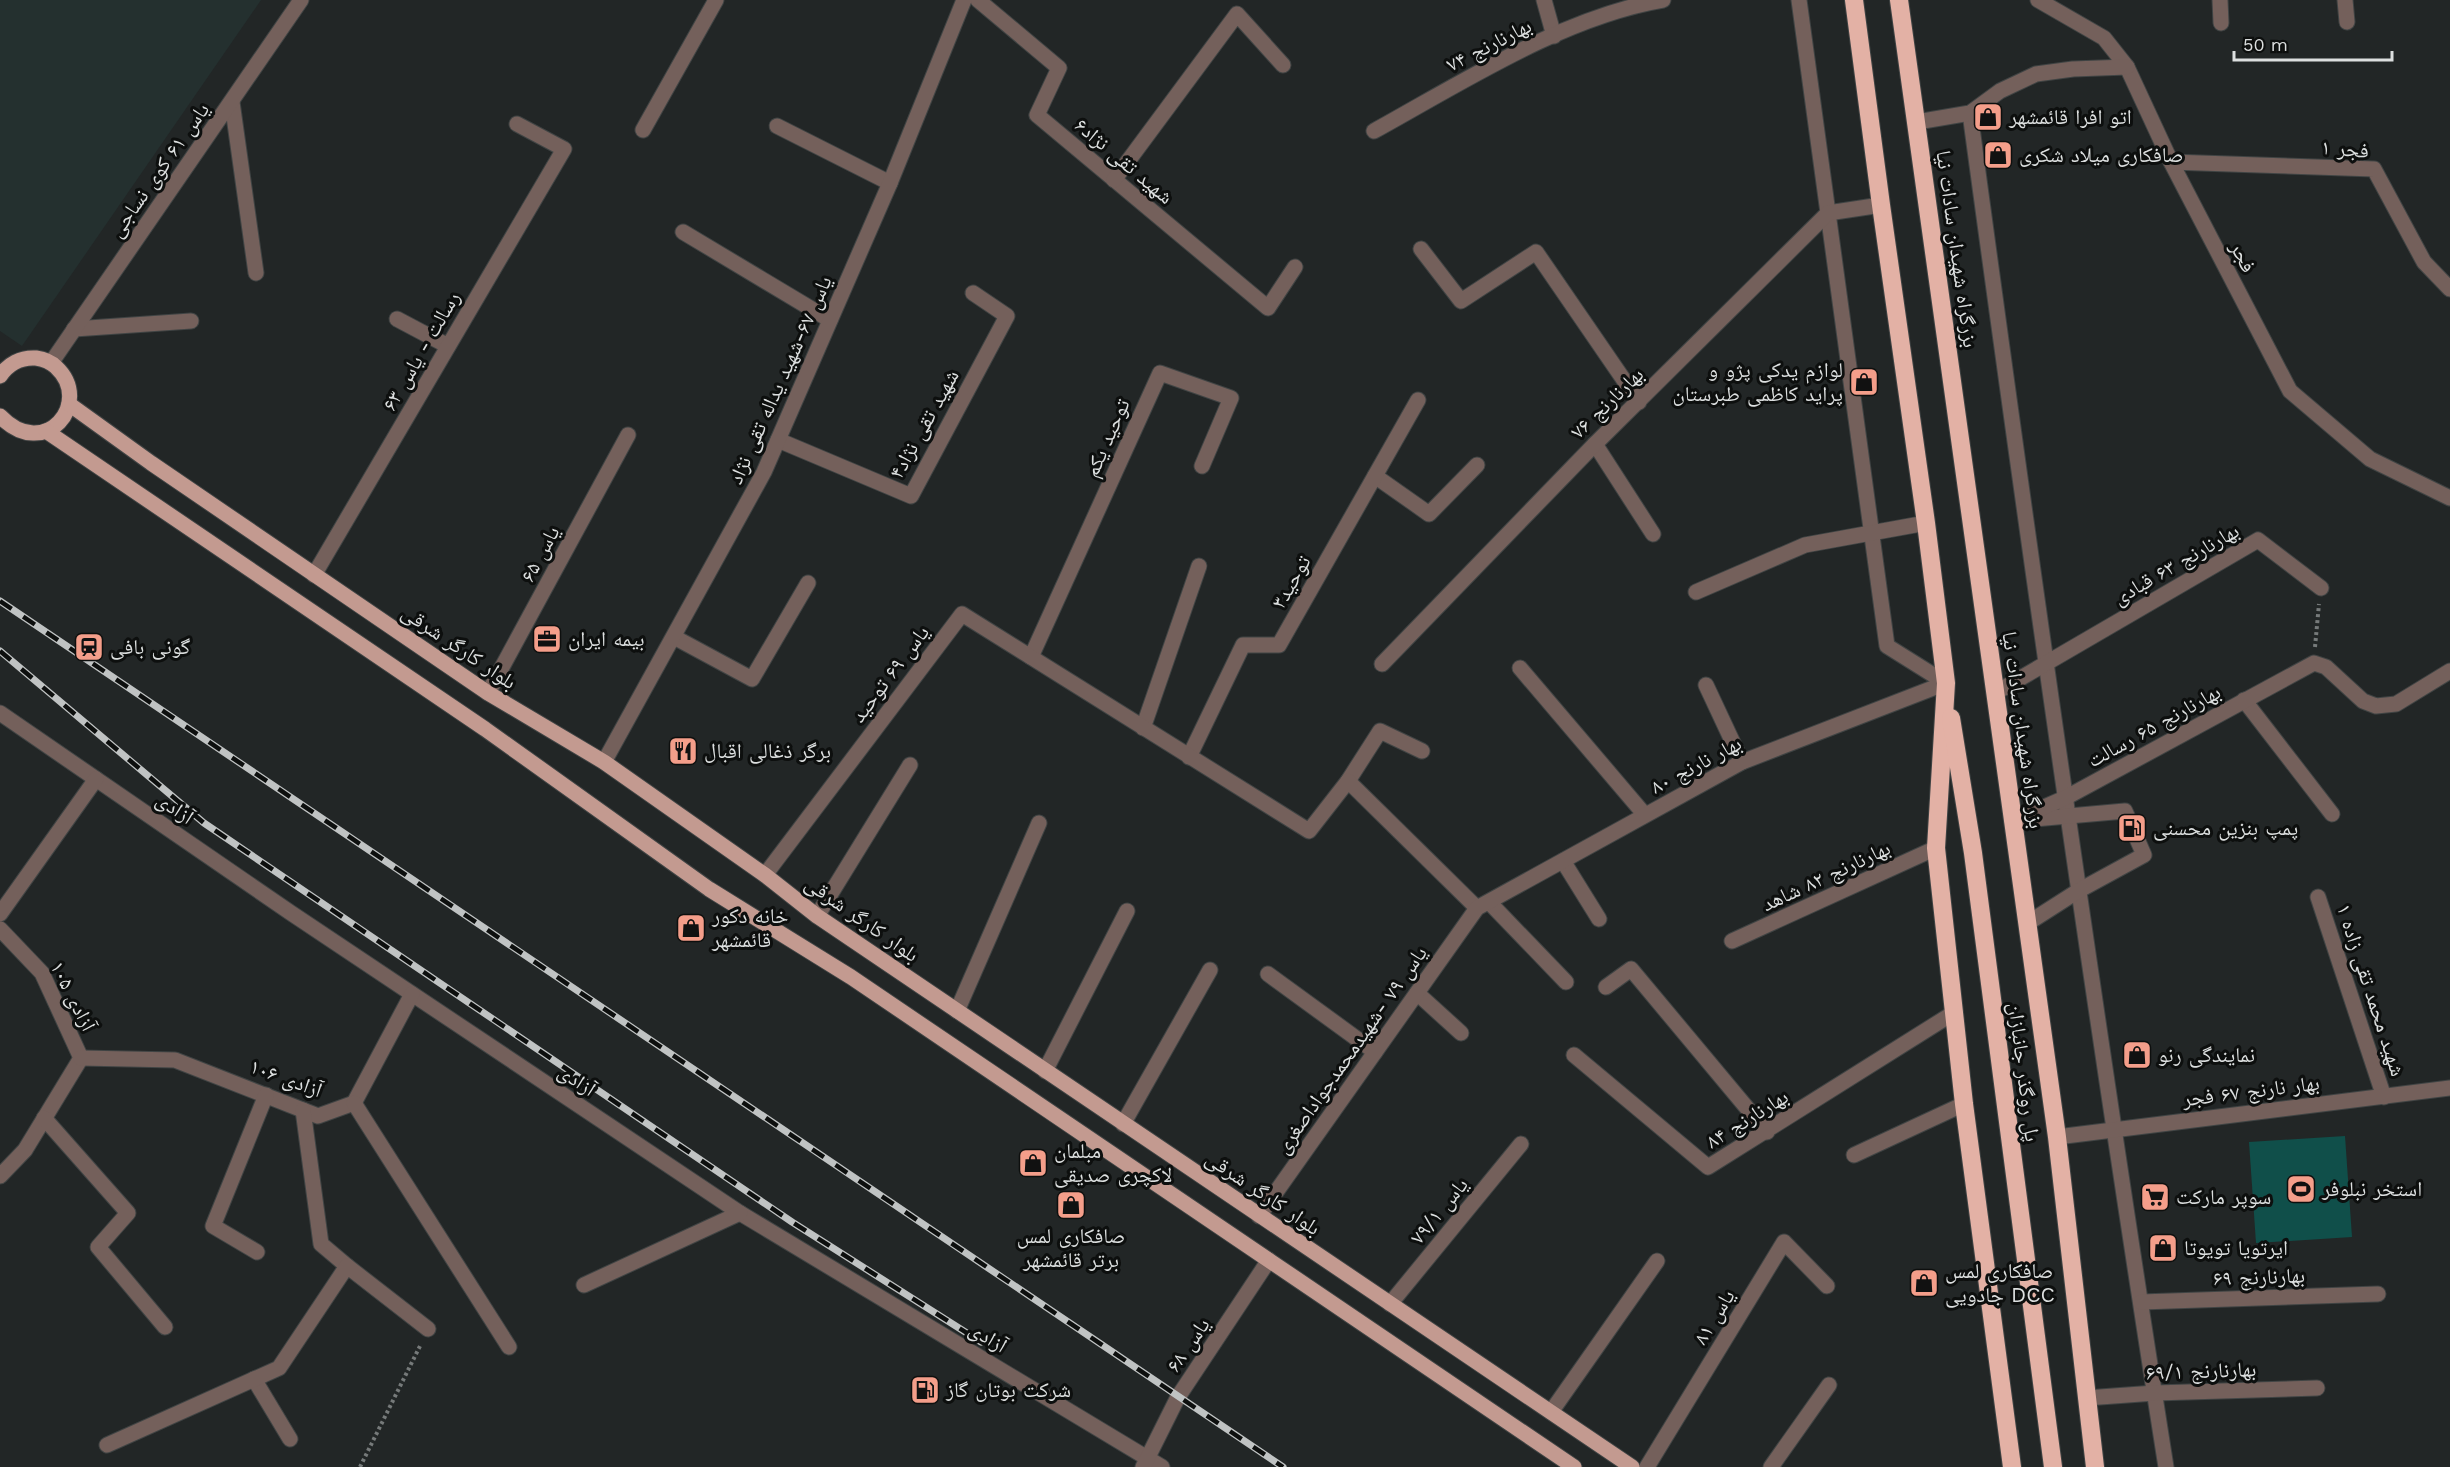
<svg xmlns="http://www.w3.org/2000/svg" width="2450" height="1467" font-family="'Work Sans','Noto Naskh Arabic',sans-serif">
<rect width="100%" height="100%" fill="#222626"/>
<path fill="#24302f" d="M 0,0 L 261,0 L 22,346 L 0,331 Z"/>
<path fill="#104f4a" d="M 2345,1136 L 2352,1237 L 2256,1243 L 2249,1142 Z"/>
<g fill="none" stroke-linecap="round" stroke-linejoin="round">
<g stroke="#404444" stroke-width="17">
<g id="minor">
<path d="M 978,0 L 1059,68 L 1037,115 L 1268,308 L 1295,267"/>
<path d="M 1544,0 L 1554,36"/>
<path d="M 1799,0 L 1887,646 L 1946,683"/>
<path d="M 2038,0 L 2104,38 L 2127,67 L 2171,162 L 2290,391 L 2370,459 L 2450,498"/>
<path d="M 2220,0 L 2221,23"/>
<path d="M 2345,0 L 2347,22"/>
<path d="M 232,102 L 256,273"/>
<path d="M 1970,113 C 2031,565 2095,1016 2166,1467"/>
<path d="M 1917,122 L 1970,113 L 2000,91 L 2036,74 L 2073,69 L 2127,67"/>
<path d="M 777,126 L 890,183"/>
<path d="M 643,130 L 716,0"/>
<path d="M 1374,131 C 1463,82 1563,17 1663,0"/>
<path d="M 2171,162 L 2374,169 L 2424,262 L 2450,289"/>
<path d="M 1114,180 L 1237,14 L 1283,65"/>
<path d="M 683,232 L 830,320"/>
<path d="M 1421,249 L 1461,301 L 1536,252 L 1639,402"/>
<path d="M 397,319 L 448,346"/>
<path d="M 74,329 L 191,321"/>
<path d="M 51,363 L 301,0"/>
<path d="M 778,440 L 911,496 L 1007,316 L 973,293"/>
<path d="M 1595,444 L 1653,534"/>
<path d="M 1375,476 L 1429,514 L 1477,465"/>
<path d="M 314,575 L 564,149 L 517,124"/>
<path d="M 1696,592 L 1805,545 L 1926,523"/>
<path d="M 674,637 L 752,679 L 808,583"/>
<path d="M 1031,657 L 1160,373 L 1231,398 L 1202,466"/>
<path d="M 1382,664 L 1595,444 L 1828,213 L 1881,205"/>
<path d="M 1520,668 L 1645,815"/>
<path d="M 1706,685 L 1742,762"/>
<path d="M 488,693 L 628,435"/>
<path d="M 1995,693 L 2258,540 L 2321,588"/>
<path d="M 2244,700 L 2332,814"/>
<path d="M 0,713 L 291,913 L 740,1213 L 1162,1467"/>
<path d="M 1143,728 L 1199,566"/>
<path d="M 1189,757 L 1243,645 L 1279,645 L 1418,400"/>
<path d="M 604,762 L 764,472 L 890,183 L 964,0"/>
<path d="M 1348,781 L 1380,731 L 1422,751"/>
<path d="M 2024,820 L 2125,811 L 2144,855 L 2078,891 L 2028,923"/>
<path d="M 2012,821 L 2065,798 L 2314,663 L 2326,667 L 2363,701 L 2376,706 L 2396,704 L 2450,671"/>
<path d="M 1563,861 L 1599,919"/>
<path d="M 765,875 L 962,614 L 1309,831 L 1348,781 L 1477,908"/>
<path d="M 2318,897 L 2384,1097"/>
<path d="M 1489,902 L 1566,982"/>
<path d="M 0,914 L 96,779"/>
<path d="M 817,916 L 910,765"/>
<path d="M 0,929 L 42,973 L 81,1058 L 25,1150 L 0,1176"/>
<path d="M 1732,941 L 1936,848"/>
<path d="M 1268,974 L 1375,1052"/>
<path d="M 1606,987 L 1631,969 L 1767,1132"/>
<path d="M 1417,993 L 1461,1033"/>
<path d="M 957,1011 L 1039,823"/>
<path d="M 1574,1055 L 1708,1167 L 1955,1012"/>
<path d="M 81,1058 L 175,1060 L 318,1116 L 354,1103 L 412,994"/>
<path d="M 1045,1071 L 1127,911"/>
<path d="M 354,1103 L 509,1347"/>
<path d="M 303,1110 L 321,1244 L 347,1266"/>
<path d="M 44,1118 L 128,1213 L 98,1247 L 165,1327"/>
<path d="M 1123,1124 L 1210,970"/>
<path d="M 2057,1137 L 2450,1088"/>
<path d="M 1854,1155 L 1964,1104"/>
<path d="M 1259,1216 L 1477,908 L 1742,762 L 1946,683"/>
<path d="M 257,1252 L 213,1226 L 266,1095"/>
<path d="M 584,1285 L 740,1213"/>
<path d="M 2141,1302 L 2378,1294"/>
<path d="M 1390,1304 L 1521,1144"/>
<path d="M 254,1379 L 290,1439"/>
<path d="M 2086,1398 L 2155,1393 L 2317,1388"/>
<path d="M 1551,1412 L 1657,1261"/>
<path d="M 107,1445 L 279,1368 L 347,1266 L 428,1329"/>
<path d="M 1143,1467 L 1178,1397 L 1269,1260"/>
<path d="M 1647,1467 L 1784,1242 L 1827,1286"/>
<path d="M 1771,1467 L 1829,1385"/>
</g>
</g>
<g stroke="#404444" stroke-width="17">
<g id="major">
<path d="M 0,376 C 8,364 21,357 36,358 C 43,359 51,362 56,367 C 94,402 45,463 0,416"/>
<path d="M 69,404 L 151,463 L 488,693 L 604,762 L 765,875 L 817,916 L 1632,1467"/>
<path d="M 46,431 L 485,729 L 709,889 L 851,977 L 1574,1467"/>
</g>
</g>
<g stroke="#404444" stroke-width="20">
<g id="highway">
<path d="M 1854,0 L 1881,205 L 1926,523 L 1946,683 L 1936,848 L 1964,1104 L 2012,1467"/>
<path d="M 1899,0 L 2057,1137 L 2095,1467"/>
<path d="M 1951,718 L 1973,853 L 2053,1467"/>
</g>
</g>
<g stroke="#767a7a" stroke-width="4" stroke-dasharray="3 3" stroke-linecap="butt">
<path d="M 2315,647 L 2319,604"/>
<path d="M 360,1467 L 421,1344"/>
</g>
<use href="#minor" stroke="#74605b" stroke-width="15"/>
<use href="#major" stroke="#c39a90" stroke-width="15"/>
<use href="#highway" stroke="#e3b1a5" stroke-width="18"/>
<g stroke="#c0c3c3" stroke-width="7">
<g id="rail">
<path d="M 0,601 L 1283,1467"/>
<path d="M 0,651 L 204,823 L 792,1222 L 981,1342"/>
</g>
</g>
<use href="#rail" stroke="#0d0f0e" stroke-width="4.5" stroke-dasharray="14" stroke-linecap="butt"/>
</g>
<defs>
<g id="shop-square" transform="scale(1.5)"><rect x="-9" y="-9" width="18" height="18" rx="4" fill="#f49e8a" stroke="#0d0f0e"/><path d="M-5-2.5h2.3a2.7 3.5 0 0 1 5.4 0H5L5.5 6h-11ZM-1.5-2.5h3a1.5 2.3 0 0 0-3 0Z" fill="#111"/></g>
<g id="office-square" transform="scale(1.5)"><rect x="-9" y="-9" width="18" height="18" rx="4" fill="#f49e8a" stroke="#0d0f0e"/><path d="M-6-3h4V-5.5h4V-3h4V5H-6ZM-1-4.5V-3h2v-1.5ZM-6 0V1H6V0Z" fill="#111"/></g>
<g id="station-square" transform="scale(1.5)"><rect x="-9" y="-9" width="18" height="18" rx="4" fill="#f49e8a" stroke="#0d0f0e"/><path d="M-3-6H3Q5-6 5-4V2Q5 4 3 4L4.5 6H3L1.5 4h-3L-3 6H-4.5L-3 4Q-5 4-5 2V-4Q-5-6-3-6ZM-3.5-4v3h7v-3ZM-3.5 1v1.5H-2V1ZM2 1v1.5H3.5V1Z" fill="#111"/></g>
<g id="restaurant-square" transform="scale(1.5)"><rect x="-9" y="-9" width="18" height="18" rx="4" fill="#f49e8a" stroke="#0d0f0e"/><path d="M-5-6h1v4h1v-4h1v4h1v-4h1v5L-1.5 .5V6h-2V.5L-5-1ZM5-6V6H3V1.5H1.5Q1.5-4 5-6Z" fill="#111"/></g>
<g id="fuel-square" transform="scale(1.5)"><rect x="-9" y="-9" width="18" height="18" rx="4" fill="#f49e8a" stroke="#0d0f0e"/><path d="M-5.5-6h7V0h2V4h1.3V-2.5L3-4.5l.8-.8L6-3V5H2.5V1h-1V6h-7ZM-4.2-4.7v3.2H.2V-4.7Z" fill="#111"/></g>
<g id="stadium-square" transform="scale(1.5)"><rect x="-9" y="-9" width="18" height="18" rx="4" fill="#f49e8a" stroke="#0d0f0e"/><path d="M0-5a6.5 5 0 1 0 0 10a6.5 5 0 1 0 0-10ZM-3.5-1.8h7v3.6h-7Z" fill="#111"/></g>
<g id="supermarket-square" transform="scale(1.5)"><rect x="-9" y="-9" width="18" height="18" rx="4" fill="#f49e8a" stroke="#0d0f0e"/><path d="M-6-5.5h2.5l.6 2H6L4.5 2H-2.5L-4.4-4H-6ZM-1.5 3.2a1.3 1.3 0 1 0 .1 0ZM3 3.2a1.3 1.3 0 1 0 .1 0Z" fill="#111"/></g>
</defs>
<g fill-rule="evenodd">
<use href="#shop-square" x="1988" y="117"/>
<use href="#shop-square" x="1998" y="155"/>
<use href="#shop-square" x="1864" y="382"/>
<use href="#office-square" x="547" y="639"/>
<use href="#station-square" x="89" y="647"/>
<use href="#restaurant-square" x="683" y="751"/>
<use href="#fuel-square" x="2132" y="828"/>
<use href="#shop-square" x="691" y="928"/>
<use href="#shop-square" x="2137" y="1055"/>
<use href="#shop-square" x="1033" y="1163"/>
<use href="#stadium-square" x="2301" y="1189"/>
<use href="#supermarket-square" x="2155" y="1197"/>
<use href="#shop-square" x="1071" y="1205"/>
<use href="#shop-square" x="2163" y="1248"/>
<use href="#shop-square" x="1924" y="1283"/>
<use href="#fuel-square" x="925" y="1390"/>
</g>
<g text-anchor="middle" stroke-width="6" stroke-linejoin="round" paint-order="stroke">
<g font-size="21" fill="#dcdfdf" stroke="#0d0f0e">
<text transform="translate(1489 45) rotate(-27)" y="7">بهارنارنج ۷۴</text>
<text transform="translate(2345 149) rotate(5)" y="7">فجر ۱</text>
<text transform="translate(1124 161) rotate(40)" y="7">شهید تقی نژاد۶</text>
<text transform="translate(159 170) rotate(-55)" y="7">یاس ۶۱ کوی نساجی</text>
<text transform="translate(1957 249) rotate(82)" y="7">بزرگراه شهیدان سادات نیا</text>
<text transform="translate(2243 257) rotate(63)" y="7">فجر</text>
<text transform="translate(421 351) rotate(-60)" y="7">رسالت - یاس ۶۳</text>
<text transform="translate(780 380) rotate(-66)" y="7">یاس ۶۷-شهید یداله تقی نژاد</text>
<text transform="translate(1607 403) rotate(-44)" y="7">بهارنارنج ۷۶</text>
<text transform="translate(924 424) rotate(-61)" y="7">شهید تقی نژاد۴</text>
<text transform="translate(1107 438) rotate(-66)" y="7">توحید یکم</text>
<text transform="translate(540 554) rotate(-62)" y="7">یاس ۶۵</text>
<text transform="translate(2176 564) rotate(-30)" y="7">بهارنارنج ۶۳ قبادی</text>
<text transform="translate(1291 582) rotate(-60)" y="7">توحید۳</text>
<text transform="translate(459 647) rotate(34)" y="7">بلوار کارگر شرقی</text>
<text transform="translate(890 674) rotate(-53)" y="7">یاس ۶۹ توحید</text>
<text transform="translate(2154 726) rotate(-29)" y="7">بهارنارنج ۶۵ رسالت</text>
<text transform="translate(2023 730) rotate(82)" y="7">بزرگراه شهیدان سادات نیا</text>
<text transform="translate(1696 765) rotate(-28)" y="7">بهار نارنج ۸۰</text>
<text transform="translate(175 808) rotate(34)" y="7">آزادی</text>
<text transform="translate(1826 876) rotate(-25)" y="7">بهارنارنج ۸۲ شاهد</text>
<text transform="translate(862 919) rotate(35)" y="7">بلوار کارگر شرقی</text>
<text transform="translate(2371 990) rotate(72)" y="7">شهید محمد تقی زاده ۱</text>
<text transform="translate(73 996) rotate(63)" y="7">آزادی ۱۰۵</text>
<text transform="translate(1351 1050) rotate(-55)" y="7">یاس ۷۹ -شهیدمحمدجواداصغری</text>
<text transform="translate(2024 1072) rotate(83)" y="7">پل روگذر جانبازان</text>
<text transform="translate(286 1078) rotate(20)" y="7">آزادی ۱۰۶</text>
<text transform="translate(577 1080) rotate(34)" y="7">آزادی</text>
<text transform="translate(2251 1091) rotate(-7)" y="7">بهار نارنج ۶۷ فجر</text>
<text transform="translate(1747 1119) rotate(-32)" y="7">بهارنارنج ۸۴</text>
<text transform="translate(1263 1193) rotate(34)" y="7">بلوار کارگر شرقی</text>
<text transform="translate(1439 1211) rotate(-51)" y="7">یاس ۷۹/۱</text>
<text transform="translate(2259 1277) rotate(-2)" y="7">بهارنارنج ۶۹</text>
<text transform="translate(1714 1317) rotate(-59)" y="7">یاس ۸۱</text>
<text transform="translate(988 1337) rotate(31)" y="7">آزادی</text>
<text transform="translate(1188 1345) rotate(-56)" y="7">یاس ۶۸</text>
<text transform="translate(2201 1371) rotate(-2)" y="7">بهارنارنج ۶۹/۱</text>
</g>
<g font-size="21" fill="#dcdfdf" stroke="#0d0f0e" text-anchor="start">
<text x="2009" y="124">اتو افرا قائمشهر</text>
<text x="2019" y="162">صافکاری میلاد شکری</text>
<text x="1843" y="377" text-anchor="end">لوازم یدکی پژو و<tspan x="1843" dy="24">پراید کاظمی طبرستان</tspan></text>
<text x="568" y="646">بیمه ایران</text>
<text x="110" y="654">گونی بافی</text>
<text x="704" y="758">برگر ذغالی اقبال</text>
<text x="2153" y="835">پمپ بنزین محسنی</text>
<text x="712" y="923">خانه دکور<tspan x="712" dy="24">قائمشهر</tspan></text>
<text x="2158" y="1062">نمایندگی رنو</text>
<text x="1054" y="1158">مبلمان<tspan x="1054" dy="24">لاکچری صدیقی</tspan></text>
<text x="2322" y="1196">استخر نبلوفر</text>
<text x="2176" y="1204">سوپر مارکت</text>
<text x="1071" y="1243" text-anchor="middle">صافکاری لمس<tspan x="1071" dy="24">برتر قائمشهر</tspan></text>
<text x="2184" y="1255">ایرتویا تویوتا</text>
<text x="1945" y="1278">صافکاری لمس<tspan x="1945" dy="24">جادویی DCC</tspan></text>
<text x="946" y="1397">شرکت بوتان گاز</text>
</g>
</g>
<path d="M2234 51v9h158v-9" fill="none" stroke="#dcdfdf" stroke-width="3"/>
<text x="2243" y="51" font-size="18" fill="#dcdfdf" stroke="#0d0f0e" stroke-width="4.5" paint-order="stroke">50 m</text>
</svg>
